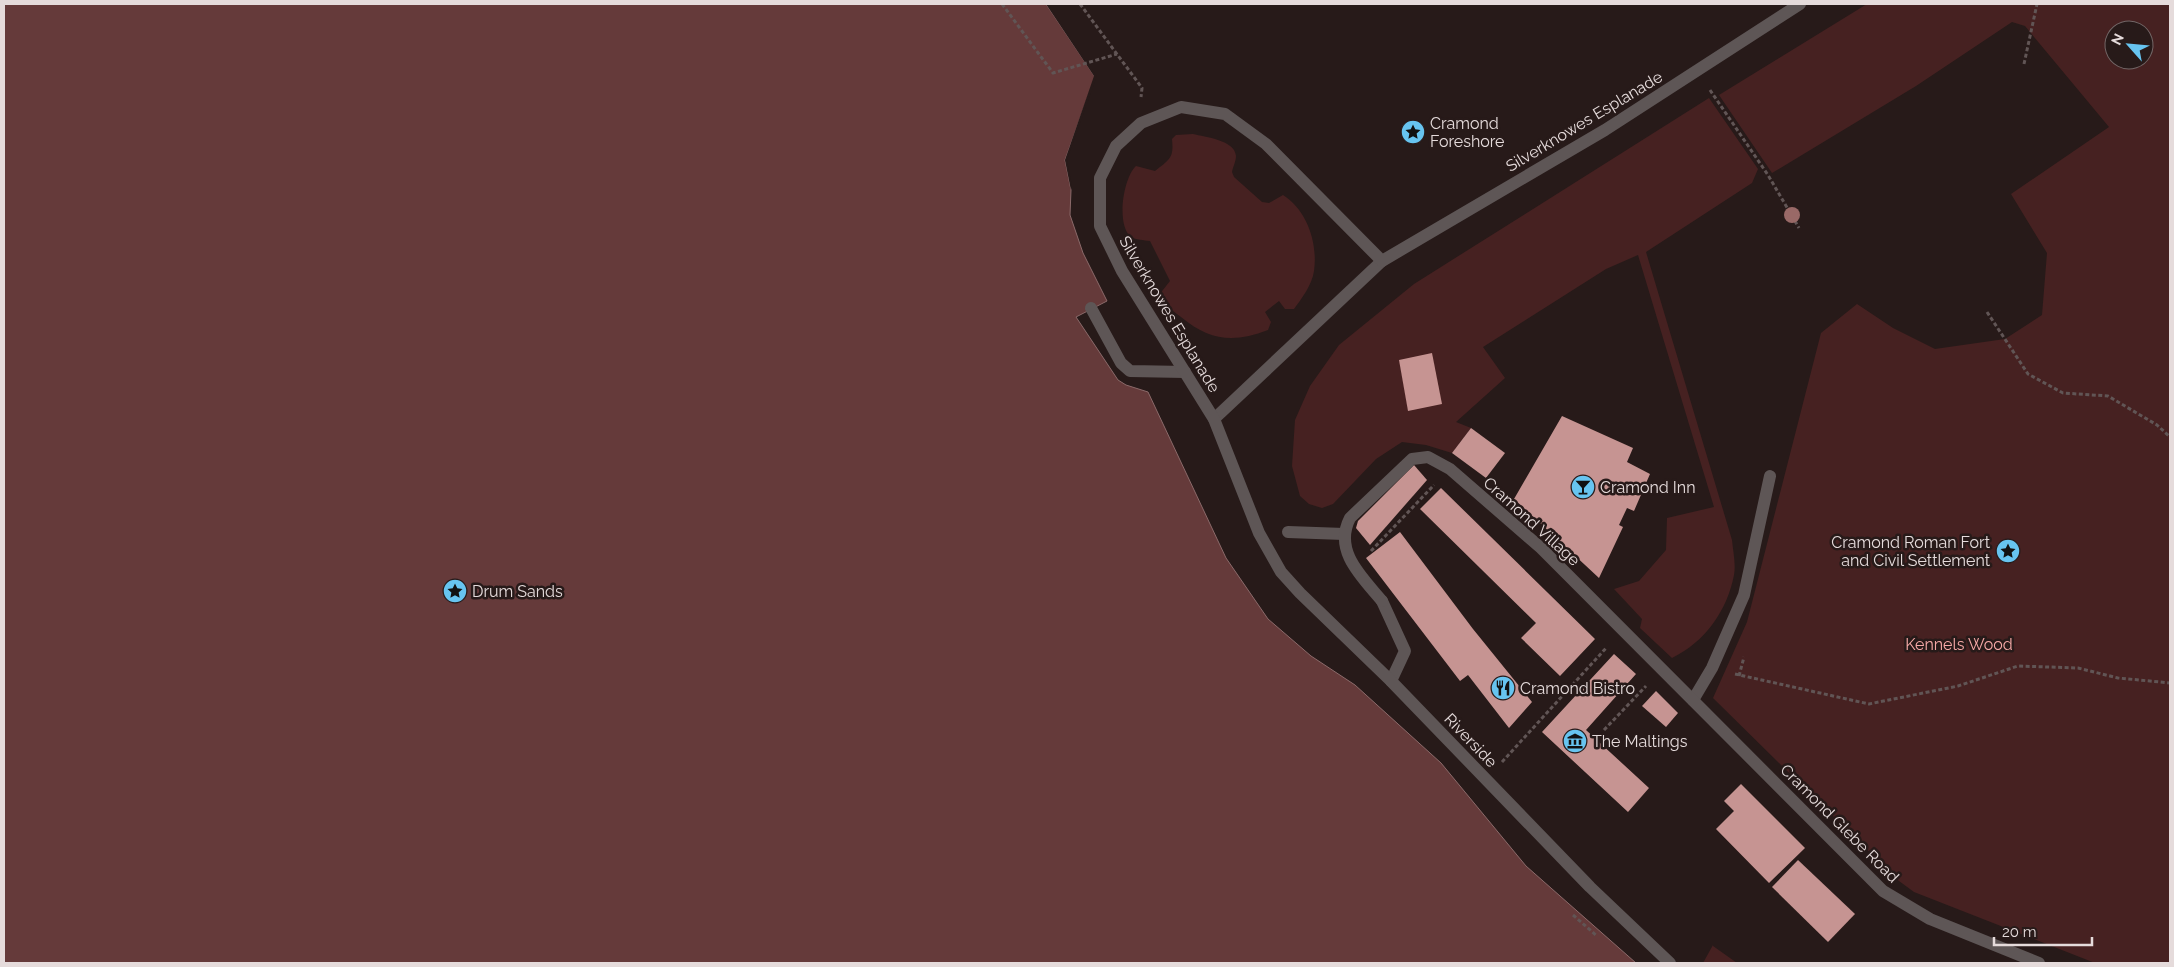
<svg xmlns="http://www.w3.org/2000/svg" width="2174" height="967" font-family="Raleway,sans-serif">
<rect width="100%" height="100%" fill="#271a19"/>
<g fill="#462121" fill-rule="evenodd">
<path d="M 1867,4 L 2170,4 L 2170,963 L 2095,963 L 1914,892 L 1899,881 L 1713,698 L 1747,622 L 1821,333 L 1857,304 L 1893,328 L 1935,349 L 2005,339 L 2042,315 L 2047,253 L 2011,194 L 2109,127 L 2025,26 L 2012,22 L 1916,86 L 1772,173 L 1719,95 ZM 2114,30 L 2144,30 L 2144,60 L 2114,60 Z"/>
<path d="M 1709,98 L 1758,169 L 1752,183 L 1646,252 L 1732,540 C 1733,551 1736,564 1734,575 C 1727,611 1705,642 1672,658 L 1640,628 L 1642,619 L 1614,589 L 1639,581 L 1666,550 L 1667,518 L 1714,507 L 1638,255 L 1606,269 L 1483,347 L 1505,378 L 1456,422 L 1471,428 L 1452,453 L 1426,445 L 1402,442 L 1376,459 L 1333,504 L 1322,508 L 1309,504 L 1300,496 L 1292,466 L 1295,420 L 1310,386 L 1339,345 L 1414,284 Z"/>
<path d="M 1193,134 C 1205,137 1235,140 1236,156 C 1236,161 1233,167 1232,172 L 1234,177 L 1262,202 L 1269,203 L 1283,195 C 1307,210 1318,243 1314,271 C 1312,285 1302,298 1294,309 L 1285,309 L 1279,301 L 1265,312 L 1271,322 L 1268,330 C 1234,343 1210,341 1181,317 C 1172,310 1164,305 1159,295 L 1170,281 L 1150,241 C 1144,240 1136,240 1131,237 C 1116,225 1123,178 1136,166 L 1155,171 C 1170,159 1174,158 1172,139 L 1176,135 Z"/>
<path d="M 1713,945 L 1713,946 L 1737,963 L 1703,963 Z"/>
</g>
<path fill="#653a3a" stroke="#8b6a6a" d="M 4,4 L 1046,4 L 1095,77 L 1065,160 L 1071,190 L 1070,215 L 1083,253 L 1107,301 L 1076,317 L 1118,380 L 1126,385 L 1148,392 L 1226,558 L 1268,619 L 1311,656 L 1355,685 L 1441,763 L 1526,866 L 1636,963 L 4,963 Z"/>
<path fill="#271a19" d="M 1046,4 L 1049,4 L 1097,76 L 1067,160 L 1072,185 L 1071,190 L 1065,160 L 1094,76 Z"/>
<g fill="#c69492">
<path d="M 1432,353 L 1442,404 L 1408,411 L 1399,360 Z"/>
<path d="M 1562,416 L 1633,448 L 1627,462 L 1650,474 L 1634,511 L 1627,508 L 1619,525 L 1623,527 L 1599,578 L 1514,499 Z"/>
<path d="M 1471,428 L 1505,453 L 1486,478 L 1452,453 Z"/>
<path d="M 1414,465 L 1427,480 L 1370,545 L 1356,528 L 1358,521 Z"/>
<path d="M 1441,488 L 1595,639 L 1560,676 L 1521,638 L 1536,623 L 1420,509 Z"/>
<path d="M 1400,532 L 1473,629 L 1532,702 L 1509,728 L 1468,675 L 1460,681 L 1366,558 Z"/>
<path d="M 1614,654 L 1636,674 L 1586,730 L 1649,788 L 1628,812 L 1542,732 Z"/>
<path d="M 1656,691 L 1678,713 L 1666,727 L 1642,706 Z"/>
<path d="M 1741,784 L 1805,848 L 1769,883 L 1716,829 L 1734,811 L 1724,801 Z"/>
<path d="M 1798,860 L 1855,914 L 1828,942 L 1772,887 Z"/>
</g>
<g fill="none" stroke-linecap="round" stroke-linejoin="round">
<g stroke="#615555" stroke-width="3" stroke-dasharray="4 2.5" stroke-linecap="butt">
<path d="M 1002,4 L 1053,73 L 1117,54"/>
<path d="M 1080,4 L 1142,88 L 1141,97"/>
<path d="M 2024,64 L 2037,4"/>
<path d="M 1710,90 L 1768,175 L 1799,228"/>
<path d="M 1987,312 L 2028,374 L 2063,393 L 2108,396 L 2157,425 L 2170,437"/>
<path d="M 1371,551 L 1434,485"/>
<path d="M 1735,674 L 1869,704 L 1958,686 L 2018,666 L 2078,668 L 2118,678 L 2170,683"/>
<path d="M 1739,676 L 1744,657"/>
<path d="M 1604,730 L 1646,686"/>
<path d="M 1502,762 L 1607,647"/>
<path d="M 1573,915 L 1597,936"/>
</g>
<g stroke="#5e5656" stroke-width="12">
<path d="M 1091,308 L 1121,363 L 1130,371 L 1185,372"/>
<path d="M 1382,601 L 1405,651 L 1391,681"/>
<path d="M 1693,700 L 1712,668 L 1744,595 L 1770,476"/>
</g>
<g stroke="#5e5656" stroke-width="12">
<path d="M 1214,419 L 1382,261"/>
<path d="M 1288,532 L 1344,534"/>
<path d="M 1382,601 C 1362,577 1333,551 1350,518 L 1412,459 L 1428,457 L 1450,469 L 1541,548 L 1883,891 L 1930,919 L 2039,963"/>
<path d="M 1670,963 L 1590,887 L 1391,681 L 1300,593 L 1281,572 L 1259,533 L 1214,419 L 1122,271 L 1100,226 L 1100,178 L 1116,146 L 1141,123 L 1181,107 L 1225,114 L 1266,144 L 1382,261 L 1605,130 L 1800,4"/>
</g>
</g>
<circle fill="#996967" cx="1792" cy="215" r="8"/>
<defs>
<g id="sight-disc" transform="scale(1.25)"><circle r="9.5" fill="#67c4f0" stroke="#271a19"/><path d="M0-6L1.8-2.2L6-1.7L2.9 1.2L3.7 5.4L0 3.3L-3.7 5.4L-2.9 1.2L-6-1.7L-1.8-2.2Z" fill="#111"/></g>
<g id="bar-disc" transform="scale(1.25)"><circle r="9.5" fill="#67c4f0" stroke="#271a19"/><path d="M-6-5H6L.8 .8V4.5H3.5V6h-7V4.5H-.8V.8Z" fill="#111"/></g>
<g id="restaurant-disc" transform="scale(1.25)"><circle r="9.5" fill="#67c4f0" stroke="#271a19"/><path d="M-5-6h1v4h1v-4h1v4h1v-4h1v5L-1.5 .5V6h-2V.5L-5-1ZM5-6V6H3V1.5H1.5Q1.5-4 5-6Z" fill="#111"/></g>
<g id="museum-disc" transform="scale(1.25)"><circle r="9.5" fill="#67c4f0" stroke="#271a19"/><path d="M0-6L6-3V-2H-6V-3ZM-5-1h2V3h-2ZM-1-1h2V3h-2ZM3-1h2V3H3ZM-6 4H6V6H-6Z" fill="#111"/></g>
</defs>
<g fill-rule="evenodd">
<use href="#sight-disc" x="1413" y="132"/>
<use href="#bar-disc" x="1583" y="487"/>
<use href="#sight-disc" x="2008" y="551"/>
<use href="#sight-disc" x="455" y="591"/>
<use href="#restaurant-disc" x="1503" y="688"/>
<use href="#museum-disc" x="1575" y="741"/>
</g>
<g text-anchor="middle" stroke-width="5" stroke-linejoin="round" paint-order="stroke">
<g font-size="16" fill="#e5dbdb" stroke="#271a19">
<text transform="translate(1584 121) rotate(-31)" y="6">Silverknowes Esplanade</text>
<text transform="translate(1170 314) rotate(59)" y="6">Silverknowes Esplanade</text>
<text transform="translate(1532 521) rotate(42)" y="6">Cramond Village</text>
<text transform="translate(1471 740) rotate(46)" y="6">Riverside</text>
<text transform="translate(1840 823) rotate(45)" y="6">Cramond Glebe Road</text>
</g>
<g font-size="16" fill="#e5dbdb" stroke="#271a19" text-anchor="start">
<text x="1430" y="129">Cramond<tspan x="1430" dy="18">Foreshore</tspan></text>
<text x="1600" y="493">Cramond Inn</text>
<text x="1990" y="548" text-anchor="end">Cramond Roman Fort<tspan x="1990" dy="18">and Civil Settlement</tspan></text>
<text x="472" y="597">Drum Sands</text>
<text x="1520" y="694">Cramond Bistro</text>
<text x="1592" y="747">The Maltings</text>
</g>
<g font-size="16" fill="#f6a9a7" stroke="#271a19">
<text x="1959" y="650">Kennels Wood</text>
</g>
</g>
<rect width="2174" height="967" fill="none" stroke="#e5dbdb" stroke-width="10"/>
<g transform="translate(2129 45) rotate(297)"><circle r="24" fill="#271a19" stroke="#736767"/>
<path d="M0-4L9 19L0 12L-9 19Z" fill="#67c4f0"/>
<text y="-8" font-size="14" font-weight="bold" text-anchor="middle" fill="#e5dbdb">N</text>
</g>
<path d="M1994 937v8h98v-8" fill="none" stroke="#e5dbdb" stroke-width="2.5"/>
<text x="2002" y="937" font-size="15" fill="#e5dbdb" stroke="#271a19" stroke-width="4" paint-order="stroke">20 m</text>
</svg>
